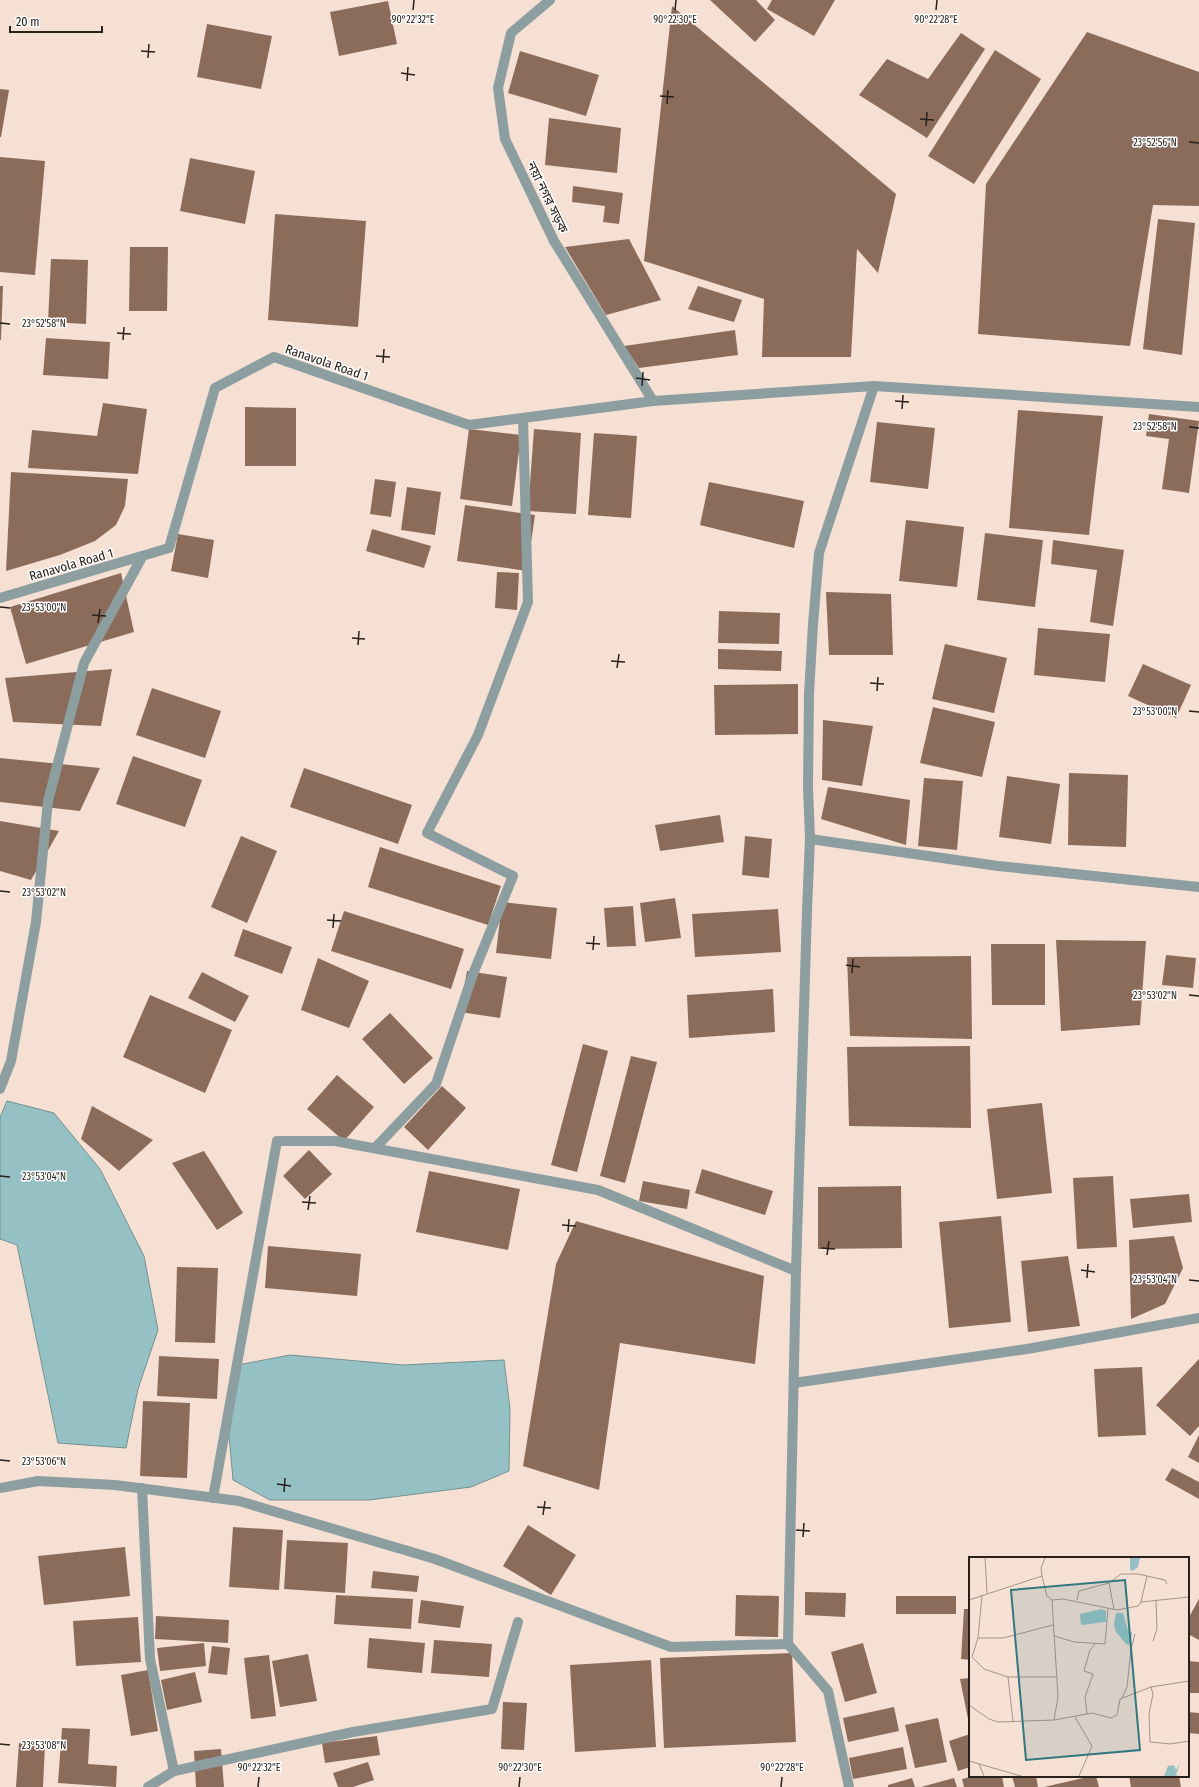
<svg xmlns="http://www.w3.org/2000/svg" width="1199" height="1787" font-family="'Fira Sans Condensed','Noto Sans Bengali',sans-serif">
<rect width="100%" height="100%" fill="#f6e0d4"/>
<g fill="#95c1c5" stroke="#749192">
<path d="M 7,1101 L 54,1113 L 100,1169 L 144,1256 L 158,1330 L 138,1389 L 126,1448 L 58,1443 L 17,1245 L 0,1239 L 0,1117 Z"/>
<path d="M 290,1355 L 403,1365 L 504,1360 L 510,1409 L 509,1471 L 471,1487 L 369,1500 L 270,1500 L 233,1480 L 229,1435 L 238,1365 Z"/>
</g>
<g fill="#8b6c5a">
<path d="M 710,0 L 756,0 L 775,20 L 755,42 Z"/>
<path d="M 772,0 L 835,0 L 814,36 L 767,9 Z"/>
<path d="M 388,1 L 397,44 L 339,56 L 330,12 Z"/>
<path d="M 672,6 L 896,194 L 878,273 L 857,249 L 851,357 L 762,357 L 764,299 L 644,261 Z"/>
<path d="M 207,24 L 272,36 L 261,89 L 197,77 Z"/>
<path d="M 1087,32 L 1199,72 L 1199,206 L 1153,205 L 1130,346 L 978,334 L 986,184 Z"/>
<path d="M 961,33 L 985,49 L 927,138 L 859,95 L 887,59 L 928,79 Z"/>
<path d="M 995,50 L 1041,79 L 974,184 L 928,156 Z"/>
<path d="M 520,51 L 599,75 L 586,116 L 508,93 Z"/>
<path d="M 0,89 L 9,90 L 1,137 L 0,137 Z"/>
<path d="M 549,118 L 621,128 L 617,173 L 545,165 Z"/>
<path d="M 0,157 L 45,161 L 35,275 L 0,272 Z"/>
<path d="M 190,158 L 255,171 L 245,224 L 180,211 Z"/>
<path d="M 573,186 L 623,193 L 619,224 L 603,222 L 605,206 L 572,202 Z"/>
<path d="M 275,214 L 366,221 L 358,327 L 268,320 Z"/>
<path d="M 1158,219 L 1195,223 L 1182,355 L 1143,349 Z"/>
<path d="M 629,239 L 661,300 L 606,315 L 565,247 Z"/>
<path d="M 130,247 L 168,247 L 167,311 L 129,311 Z"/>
<path d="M 51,259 L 88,260 L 86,324 L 48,322 Z"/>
<path d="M 0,286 L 3,286 L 1,340 L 0,340 Z"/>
<path d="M 698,286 L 742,300 L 734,322 L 688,309 Z"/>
<path d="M 735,330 L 738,355 L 639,368 L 624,346 Z"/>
<path d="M 46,338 L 110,342 L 108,379 L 43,375 Z"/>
<path d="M 103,403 L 147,409 L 138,474 L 28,468 L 32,430 L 97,436 Z"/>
<path d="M 245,407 L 296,408 L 296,466 L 245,466 Z"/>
<path d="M 1018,410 L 1103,416 L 1089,535 L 1009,528 Z"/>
<path d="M 1149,414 L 1199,421 L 1189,493 L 1162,489 L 1169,439 L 1146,436 Z"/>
<path d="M 877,422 L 935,428 L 928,489 L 870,482 Z"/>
<path d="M 469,429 L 521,435 L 512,506 L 460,499 Z"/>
<path d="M 534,429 L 581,433 L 576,514 L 528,511 Z"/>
<path d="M 594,433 L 637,436 L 631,518 L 588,515 Z"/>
<path d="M 11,472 L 128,479 L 125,506 L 116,525 L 95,541 L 60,555 L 6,571 Z"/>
<path d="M 375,479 L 396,482 L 391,517 L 370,514 Z"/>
<path d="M 709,482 L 804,501 L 794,548 L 700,525 Z"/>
<path d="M 407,487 L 441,492 L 435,535 L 401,530 Z"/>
<path d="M 465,505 L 535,515 L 527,571 L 457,561 Z"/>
<path d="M 906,520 L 964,527 L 957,587 L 899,581 Z"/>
<path d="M 372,529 L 431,546 L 424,568 L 366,551 Z"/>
<path d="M 985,533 L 1043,540 L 1035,607 L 977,600 Z"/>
<path d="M 178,534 L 214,540 L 208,578 L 171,571 Z"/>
<path d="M 1053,540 L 1124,550 L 1113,626 L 1090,622 L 1097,570 L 1051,564 Z"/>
<path d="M 497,572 L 519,573 L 517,610 L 495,608 Z"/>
<path d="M 121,573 L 134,632 L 26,664 L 10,607 Z"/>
<path d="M 826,592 L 891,594 L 893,655 L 829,655 Z"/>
<path d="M 719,611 L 780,613 L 779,644 L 718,643 Z"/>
<path d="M 1038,628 L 1110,634 L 1105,682 L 1034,675 Z"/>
<path d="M 945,644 L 1007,658 L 994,713 L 932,699 Z"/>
<path d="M 718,649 L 782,651 L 781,671 L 718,669 Z"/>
<path d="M 1143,664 L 1191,685 L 1176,718 L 1128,696 Z"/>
<path d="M 112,669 L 101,726 L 13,722 L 5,678 Z"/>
<path d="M 798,684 L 798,734 L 715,735 L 714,685 Z"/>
<path d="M 152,688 L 221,711 L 205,758 L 136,735 Z"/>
<path d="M 933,707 L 995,722 L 982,777 L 920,763 Z"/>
<path d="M 823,720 L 873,726 L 862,786 L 822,780 Z"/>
<path d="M 133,756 L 202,780 L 185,827 L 116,804 Z"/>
<path d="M 0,758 L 100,768 L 80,811 L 0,802 Z"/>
<path d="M 304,768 L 412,805 L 398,844 L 290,807 Z"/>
<path d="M 1069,773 L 1128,775 L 1126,847 L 1068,845 Z"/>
<path d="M 1007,776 L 1060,784 L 1051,844 L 999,837 Z"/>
<path d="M 924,778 L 963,781 L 957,850 L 918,846 Z"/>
<path d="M 828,787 L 910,800 L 906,845 L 821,819 Z"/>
<path d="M 720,815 L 724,842 L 660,851 L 655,825 Z"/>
<path d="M 0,821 L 59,831 L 31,880 L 0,871 Z"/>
<path d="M 241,836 L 277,851 L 247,923 L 211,907 Z"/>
<path d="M 745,836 L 772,839 L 769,878 L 742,875 Z"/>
<path d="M 380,847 L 501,886 L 488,925 L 368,887 Z"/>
<path d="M 675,898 L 681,938 L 645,942 L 640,903 Z"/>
<path d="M 502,902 L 557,908 L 551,959 L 496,953 Z"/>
<path d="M 633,906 L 636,946 L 607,947 L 604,908 Z"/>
<path d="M 778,909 L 781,952 L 695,957 L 692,914 Z"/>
<path d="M 344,911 L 464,949 L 451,989 L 331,951 Z"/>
<path d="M 243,929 L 292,947 L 282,974 L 234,956 Z"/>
<path d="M 1056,940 L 1146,941 L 1140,1025 L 1061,1031 Z"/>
<path d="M 991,944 L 1045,944 L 1045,1005 L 992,1005 Z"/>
<path d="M 1166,955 L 1196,958 L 1193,988 L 1162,985 Z"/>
<path d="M 971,956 L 972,1039 L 850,1036 L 847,957 Z"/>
<path d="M 318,958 L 369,981 L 349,1028 L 301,1010 Z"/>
<path d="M 467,971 L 507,977 L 500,1018 L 460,1012 Z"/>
<path d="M 202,972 L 249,996 L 235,1022 L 188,998 Z"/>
<path d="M 773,989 L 775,1032 L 689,1038 L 687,995 Z"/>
<path d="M 150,995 L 232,1030 L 205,1093 L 123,1057 Z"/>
<path d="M 390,1013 L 433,1058 L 404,1084 L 362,1039 Z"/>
<path d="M 583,1044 L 608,1051 L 577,1172 L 551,1165 Z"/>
<path d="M 970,1046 L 971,1128 L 849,1126 L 847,1047 Z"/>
<path d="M 631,1056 L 657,1062 L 625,1183 L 600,1176 Z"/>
<path d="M 337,1075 L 374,1107 L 344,1141 L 307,1109 Z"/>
<path d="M 442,1086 L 466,1108 L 428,1150 L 404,1127 Z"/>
<path d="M 1042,1103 L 1052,1193 L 997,1199 L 987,1109 Z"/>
<path d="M 92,1106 L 153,1140 L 119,1171 L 81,1139 Z"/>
<path d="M 309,1150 L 332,1174 L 305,1199 L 283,1176 Z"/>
<path d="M 204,1151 L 243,1213 L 217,1230 L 172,1163 Z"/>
<path d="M 702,1169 L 773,1191 L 765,1215 L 695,1193 Z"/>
<path d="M 429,1171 L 520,1189 L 508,1250 L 416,1232 Z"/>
<path d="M 1113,1176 L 1117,1247 L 1077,1249 L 1073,1178 Z"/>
<path d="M 643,1181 L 690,1190 L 687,1209 L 639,1201 Z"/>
<path d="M 901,1186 L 902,1248 L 818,1249 L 818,1187 Z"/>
<path d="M 1189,1194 L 1192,1222 L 1133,1228 L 1130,1199 Z"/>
<path d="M 1001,1216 L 1011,1322 L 949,1328 L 939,1222 Z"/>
<path d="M 576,1221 L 764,1276 L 755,1364 L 620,1343 L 599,1490 L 523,1466 L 556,1264 Z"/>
<path d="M 1174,1236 L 1183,1268 L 1165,1304 L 1131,1319 L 1129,1240 Z"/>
<path d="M 268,1246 L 361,1254 L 357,1296 L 265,1288 Z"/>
<path d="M 1068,1256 L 1080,1326 L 1028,1332 L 1021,1261 Z"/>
<path d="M 177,1267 L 218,1268 L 215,1343 L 175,1342 Z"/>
<path d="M 159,1356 L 219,1359 L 217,1399 L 157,1396 Z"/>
<path d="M 1199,1359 L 1199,1426 L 1190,1436 L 1156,1405 Z"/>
<path d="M 1142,1367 L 1146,1435 L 1098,1437 L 1094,1369 Z"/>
<path d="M 143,1401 L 190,1403 L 187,1478 L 140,1476 Z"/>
<path d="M 1199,1435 L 1199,1463 L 1188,1457 Z"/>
<path d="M 1172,1468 L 1199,1482 L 1199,1499 L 1165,1480 Z"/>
<path d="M 528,1525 L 576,1555 L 551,1595 L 503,1566 Z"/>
<path d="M 233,1527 L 283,1530 L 279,1590 L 229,1587 Z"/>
<path d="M 287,1540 L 348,1543 L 345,1593 L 284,1589 Z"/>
<path d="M 125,1547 L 130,1596 L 44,1605 L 38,1556 Z"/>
<path d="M 373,1571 L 419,1576 L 417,1592 L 371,1588 Z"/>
<path d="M 805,1592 L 846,1593 L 845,1617 L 805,1615 Z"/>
<path d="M 336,1595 L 413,1599 L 411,1629 L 334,1624 Z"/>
<path d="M 736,1595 L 779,1596 L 778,1637 L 735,1636 Z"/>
<rect x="896" y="1596" width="60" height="18"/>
<path d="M 1199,1599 L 1199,1640 L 1188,1634 L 1188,1619 Z"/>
<path d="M 421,1600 L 464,1606 L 460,1628 L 418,1623 Z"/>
<path d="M 964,1609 L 970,1609 L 970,1660 L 961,1659 Z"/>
<path d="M 156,1616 L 229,1620 L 228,1643 L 155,1639 Z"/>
<path d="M 138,1617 L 141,1662 L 76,1666 L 73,1621 Z"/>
<path d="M 369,1638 L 425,1643 L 422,1673 L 367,1668 Z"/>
<path d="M 434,1640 L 492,1644 L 489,1677 L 431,1673 Z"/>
<path d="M 204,1643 L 206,1666 L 160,1671 L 157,1648 Z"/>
<path d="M 863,1643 L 877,1693 L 845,1702 L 831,1652 Z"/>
<path d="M 212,1646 L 230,1648 L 227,1675 L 208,1673 Z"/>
<path d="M 792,1653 L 796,1742 L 664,1748 L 660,1658 Z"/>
<path d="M 308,1654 L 317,1701 L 280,1707 L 272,1661 Z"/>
<path d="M 269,1655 L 276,1716 L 251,1719 L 244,1658 Z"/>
<path d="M 651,1660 L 656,1747 L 575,1752 L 570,1665 Z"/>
<path d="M 1188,1661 L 1199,1662 L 1199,1693 L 1188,1693 Z"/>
<path d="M 148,1670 L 158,1731 L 131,1736 L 121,1675 Z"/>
<path d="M 195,1672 L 202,1702 L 167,1710 L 161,1680 Z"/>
<path d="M 970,1678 L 970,1718 L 968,1719 L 960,1679 Z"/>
<path d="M 503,1702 L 527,1703 L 524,1750 L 501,1749 Z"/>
<path d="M 894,1707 L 899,1731 L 848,1742 L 843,1718 Z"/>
<path d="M 1188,1712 L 1199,1713 L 1199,1734 L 1188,1733 Z"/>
<path d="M 938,1718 L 947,1762 L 915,1768 L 905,1725 Z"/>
<path d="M 62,1728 L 90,1729 L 88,1764 L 117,1766 L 116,1787 L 58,1783 Z"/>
<path d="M 970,1734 L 970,1767 L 958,1771 L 949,1741 Z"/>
<path d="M 377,1736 L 380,1755 L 325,1763 L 322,1743 Z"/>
<path d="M 19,1743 L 45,1745 L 43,1787 L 16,1787 Z"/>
<path d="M 903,1747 L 907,1769 L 853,1779 L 849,1758 Z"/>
<path d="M 221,1749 L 224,1787 L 196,1787 L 194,1751 Z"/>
<path d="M 368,1762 L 374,1780 L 353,1787 L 338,1787 L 333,1773 Z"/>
<path d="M 974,1776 L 1002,1776 L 1004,1787 L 964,1787 L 962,1779 Z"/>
<path d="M 1012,1776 L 1036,1776 L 1038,1787 L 1015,1787 Z"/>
<path d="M 1092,1776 L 1096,1776 L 1099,1787 L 1044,1787 Z"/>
<path d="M 1129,1776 L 1179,1776 L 1181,1787 L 1131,1787 Z"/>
<path d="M 912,1778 L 915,1787 L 888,1787 L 888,1785 Z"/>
<path d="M 954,1778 L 957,1787 L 921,1787 Z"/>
</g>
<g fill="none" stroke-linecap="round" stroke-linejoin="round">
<g stroke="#8c9ea0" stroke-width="10">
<path d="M 550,0 L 511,33 L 498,88 L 505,139 L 554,241 L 653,401"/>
<path d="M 0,598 L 169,548 L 215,388 L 274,357 L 469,425 L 653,401 L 874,386 L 1199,407"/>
<path d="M 810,839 L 998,866 L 1199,887"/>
<path d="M 0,1089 L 11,1061 L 36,922 L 48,801 L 84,663 L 142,557"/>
<path d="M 375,1148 L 436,1084 L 473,974 L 513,876 L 427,833 L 478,735 L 528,602 L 523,418"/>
<path d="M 794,1383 L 1027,1349 L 1199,1318"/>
<path d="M 0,1488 L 38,1481 L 115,1485 L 239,1501 L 435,1559 L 671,1647 L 788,1644"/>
<path d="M 142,1488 L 150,1659 L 174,1771"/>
<path d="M 213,1498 L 277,1141 L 335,1141 L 598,1190 L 796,1271"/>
<path d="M 148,1787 L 174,1771 L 353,1732 L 492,1709 L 518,1622"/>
<path d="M 849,1787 L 828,1691 L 788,1644 L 796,1271 L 807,910 L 810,839 L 808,787 L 809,694 L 813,624 L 819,553 L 874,386"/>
</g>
</g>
<path fill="none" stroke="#27201b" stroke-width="1.5" d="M 413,10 L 414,0M 675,10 L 676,0M 936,10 L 937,0M 141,51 L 155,52M 148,58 L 149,44M 401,73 L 415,75M 407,81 L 408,67M 660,96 L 674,97M 667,104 L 668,90M 920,119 L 934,120M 926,126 L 927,112M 1189,142 L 1199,143M 0,323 L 10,324M 117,333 L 131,334M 123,340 L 124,327M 376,356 L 390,357M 383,363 L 384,349M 636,378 L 650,380M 642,386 L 643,372M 895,401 L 909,402M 902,409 L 903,395M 1189,427 L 1199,428M 0,607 L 10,608M 92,615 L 106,616M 98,623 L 100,609M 352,638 L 365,639M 358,645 L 359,631M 611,661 L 625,662M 617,668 L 619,654M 870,683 L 884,684M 877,691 L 878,677M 1189,711 L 1199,712M 0,891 L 10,892M 327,920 L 341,921M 333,928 L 334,914M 586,943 L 600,944M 593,950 L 594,936M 846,965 L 860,967M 852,973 L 853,959M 1189,995 L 1199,996M 0,1176 L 10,1177M 302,1202 L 316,1203M 308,1210 L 310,1196M 562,1225 L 576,1226M 568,1232 L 569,1219M 821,1248 L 835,1249M 827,1255 L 829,1241M 1081,1270 L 1095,1272M 1087,1278 L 1088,1264M 1189,1280 L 1199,1281M 0,1460 L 10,1461M 277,1484 L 291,1486M 284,1492 L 285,1478M 537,1507 L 551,1508M 543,1515 L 545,1501M 796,1530 L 810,1531M 803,1537 L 804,1523M 0,1744 L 10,1745M 258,1787 L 259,1777M 519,1787 L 520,1777M 781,1787 L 782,1777"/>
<g text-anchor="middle" stroke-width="3" stroke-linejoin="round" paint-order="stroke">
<g font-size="13" fill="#27201b" stroke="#fff">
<text transform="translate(548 197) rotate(64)" y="5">নয়া নগর সড়ক</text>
<text transform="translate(327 362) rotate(19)" y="5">Ranavola Road 1</text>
<text transform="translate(71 564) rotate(-16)" y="5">Ranavola Road 1</text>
</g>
</g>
<g transform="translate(969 1557)">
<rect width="220" height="220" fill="#f6e0d4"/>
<path d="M 161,1 L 171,1 L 169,10 L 164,14 L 161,13 ZM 133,52 L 137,54 L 137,65 L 112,68 L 111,57 ZM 147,56 L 154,56 L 159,74 L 163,75 L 162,88 L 157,87 L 147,75 L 145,68 ZM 211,206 L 207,218 L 209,219 L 195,219 L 199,209 L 205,208 L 207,213 Z" fill="#95c1c5"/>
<path fill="none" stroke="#a3938a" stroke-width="1" d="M 16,1 L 18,36M 73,19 L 78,39 L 83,43 L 89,140 L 85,163M 178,19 L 196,23 L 198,27M 140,26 L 145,52M 13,38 L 9,81 L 3,100 L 15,112 L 39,120 L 44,164M 0,43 L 73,19 L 72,11 L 76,1M 83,43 L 94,42 L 148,53 L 169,49 L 172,45 L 220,40M 108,43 L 110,34 L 140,26 L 152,17 L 169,17 L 178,19 L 172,45M 85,79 L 105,85 L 136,87 L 139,52M 9,81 L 34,81 L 84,68M 184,84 L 188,72 L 187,44M 39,120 L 87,120M 182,130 L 184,137 L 180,157 L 181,185 L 201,187 L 220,184M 153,141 L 158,130 L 162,92 L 166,77M 0,148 L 20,162 L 29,165 L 85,163 L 123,156 L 142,161 L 148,158 L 151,142 L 182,130 L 220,124M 118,157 L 116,140 L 124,117 L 115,114 L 121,93 L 126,87M 106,160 L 123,189 L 110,219M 0,204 L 52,219M 10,207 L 15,219"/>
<path fill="#30787f" fill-opacity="0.15" stroke="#30787f" stroke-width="2" d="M 156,23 L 171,193 L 57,203 L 42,33 Z"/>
<rect width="220" height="220" fill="none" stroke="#27201b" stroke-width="2"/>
</g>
<g font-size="10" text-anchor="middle" fill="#27201b" stroke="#fff" stroke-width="3" stroke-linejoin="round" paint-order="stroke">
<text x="413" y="23">90°22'32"E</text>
<text x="675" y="23">90°22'30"E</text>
<text x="936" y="23">90°22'28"E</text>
<text x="1155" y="146">23°52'56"N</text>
<text x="44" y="327">23°52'58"N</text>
<text x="1155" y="430">23°52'58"N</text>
<text x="44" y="611">23°53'00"N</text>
<text x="1155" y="715">23°53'00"N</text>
<text x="44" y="896">23°53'02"N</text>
<text x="1155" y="999">23°53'02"N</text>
<text x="44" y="1180">23°53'04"N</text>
<text x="1155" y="1283">23°53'04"N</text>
<text x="44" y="1465">23°53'06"N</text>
<text x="44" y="1749">23°53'08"N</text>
<text x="259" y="1771">90°22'32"E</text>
<text x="520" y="1771">90°22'30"E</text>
<text x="782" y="1771">90°22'28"E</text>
</g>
<path d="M10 26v6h92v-6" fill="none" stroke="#27201b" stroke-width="2"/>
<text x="16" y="26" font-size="12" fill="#27201b" stroke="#ffffff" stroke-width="3" paint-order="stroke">20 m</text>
</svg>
